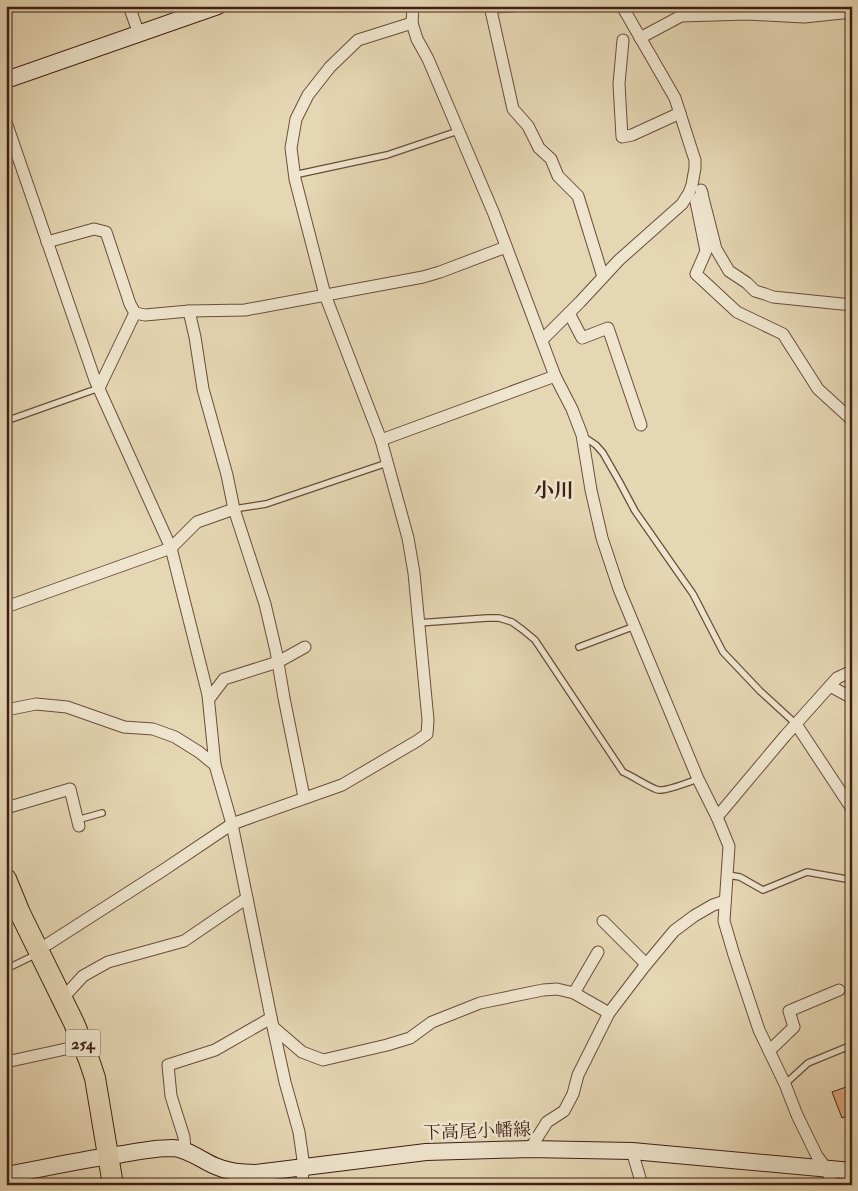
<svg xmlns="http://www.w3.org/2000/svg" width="858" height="1191" font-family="'IM FELL Double Pica','Noto Serif JP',serif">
<rect width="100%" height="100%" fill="#e6d7b4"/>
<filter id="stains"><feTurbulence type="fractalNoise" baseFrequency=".004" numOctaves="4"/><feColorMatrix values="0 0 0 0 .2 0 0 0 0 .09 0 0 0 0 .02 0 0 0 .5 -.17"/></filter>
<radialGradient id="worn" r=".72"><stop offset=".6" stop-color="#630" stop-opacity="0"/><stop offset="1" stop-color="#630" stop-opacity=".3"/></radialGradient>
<path fill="#dfa983" stroke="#3f1f13" d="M 846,1087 L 852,1103 L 852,1114 L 842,1118 L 832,1092 Z"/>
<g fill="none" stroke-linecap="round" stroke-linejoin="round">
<g stroke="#694d3b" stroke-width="8">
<g id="lane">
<path d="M 294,175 L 387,155 L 458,131"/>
<path d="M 6,421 L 99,388"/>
<path d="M 584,437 L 596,445 L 603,453 L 619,481 L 635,511 L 693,594 L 723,652 L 760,691 L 796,724"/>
<path d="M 234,509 L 266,504 L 387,463"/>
<path d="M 418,623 L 487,618 L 499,618 L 512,622 L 523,630 L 535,640 L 623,772 C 633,776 651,789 659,790 C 667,791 689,782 698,779"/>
<path d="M 579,647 L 635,626"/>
<path d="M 77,820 L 102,813"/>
<path d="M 728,875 L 740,877 L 763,890 L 807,872 L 852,880"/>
<path d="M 6,969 L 37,954"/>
<path d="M 785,1084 L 808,1063 L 852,1045"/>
</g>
</g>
<g stroke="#694d3b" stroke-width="13">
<g id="street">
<path d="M 129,6 L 139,34"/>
<path d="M 413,6 L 412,23 L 417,39 L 428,59 L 494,214 L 555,376 L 572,409 L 582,435 L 591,490 L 602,538 L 619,589 L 698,779 L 717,817 L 729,846 L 724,921 L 734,955 L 759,1030 L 785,1084 L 797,1115 L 817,1156 L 826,1168 L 833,1185"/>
<path d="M 490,6 L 513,109 L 528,126 L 539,148 L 551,159 L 558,176 L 578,196 L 603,277"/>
<path d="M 491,6 L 495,7 L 514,6"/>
<path d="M 640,38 L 681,16 L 747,14 L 804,17 L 852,12"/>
<path d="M 623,40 L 619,84 L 622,137 L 632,135 L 680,113"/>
<path d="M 6,122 L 95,380 L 171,548 L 208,695 L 215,765 L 232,824 L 273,1027 L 285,1082 L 299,1132 L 304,1167 L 301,1185"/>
<path d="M 701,190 L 716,249 L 729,271 L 747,283 L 755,291 L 765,294 L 773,297 L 852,305"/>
<path d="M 702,193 L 696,202 L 706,251 L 696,274 L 737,312 L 783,334 L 818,389 L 852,420"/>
<path d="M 47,242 L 94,229 L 106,232 L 130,304 L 135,313 L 145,315 L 189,311 L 245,310 L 423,277 L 440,272 L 506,247"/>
<path d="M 189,311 L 195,337 L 203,389 L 227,475 L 234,509 L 265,604 L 276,651 L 284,698 L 304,797"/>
<path d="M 569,313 L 582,338 L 608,328 L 641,425"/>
<path d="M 542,340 L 580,302 L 619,260 L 682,204 L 689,193 L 692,185 L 695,168 L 695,160 L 692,151 L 675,98 L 622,6"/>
<path d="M 99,388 L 135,313"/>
<path d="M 381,440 L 555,376"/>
<path d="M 6,607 L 171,548 L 197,522 L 234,509"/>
<path d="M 830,686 L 852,698"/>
<path d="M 209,699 L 224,679 L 278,662 L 305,647"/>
<path d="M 6,710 L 36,704 L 67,707 L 124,727 L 153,729 L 175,737 L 199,752 L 215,765"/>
<path d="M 796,724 L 852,809"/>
<path d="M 6,808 L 70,789 L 79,826"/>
<path d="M 717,817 L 785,736 L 837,678 L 852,671"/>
<path d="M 603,921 L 646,964"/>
<path d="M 37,949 L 48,944 L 162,871 L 232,824 L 342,785 L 417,741 L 427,734 L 428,720 L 414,573 L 408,538 L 381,440 L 325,295 L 295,179 L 291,148 L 296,119 L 308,95 L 330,67 L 358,40 L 412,23"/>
<path d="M 574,993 L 598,952"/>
<path d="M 62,999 L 83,976 L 108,962 L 184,941 L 247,898"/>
<path d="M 273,1027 L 302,1052 L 323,1060 L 387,1045 L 410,1038 L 432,1022 L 480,1003 L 543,990 L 557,989 L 574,993 L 609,1013"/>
<path d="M 769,1051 L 794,1027 L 789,1011 L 839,990"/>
<path d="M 6,1062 L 84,1045"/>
<path d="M 530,1149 L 547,1122 L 564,1111 L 573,1094 L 578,1075 L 609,1013 L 644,967 L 674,931 L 694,916 L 713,905 L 725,901"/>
<path d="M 185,1151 L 184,1137 L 171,1096 L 168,1065 L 215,1050 L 271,1018"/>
<path d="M 632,1151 L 642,1185"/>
</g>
</g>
<g stroke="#3f1f13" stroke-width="18">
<g id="secondary">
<path d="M 6,80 L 218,6"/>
<path d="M 6,1175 C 45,1168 84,1159 123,1154 C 139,1151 156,1148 173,1148 C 188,1149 201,1160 215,1166 C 228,1172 242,1173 256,1173 L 426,1152 L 530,1149 L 632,1151 L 852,1171"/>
</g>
</g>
<g stroke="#3f1f13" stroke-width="22">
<path id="highway" d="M 6,879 L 20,913 L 74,1023 L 89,1060 L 95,1078 L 113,1185"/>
</g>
<use href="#lane" stroke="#efe5ce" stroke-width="5.5"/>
<use href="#street" stroke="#efe5ce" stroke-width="11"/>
<use href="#secondary" stroke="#efe5ce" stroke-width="16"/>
<use href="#highway" stroke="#e6d7b4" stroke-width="20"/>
</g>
<g text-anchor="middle" stroke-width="5" stroke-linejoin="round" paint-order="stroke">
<rect fill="#efe5ce" stroke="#745a4b" stroke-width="1" x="65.5" y="1029.5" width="35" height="27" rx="4"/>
<g font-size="16" font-weight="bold" fill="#3f1f13">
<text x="83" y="1049">254</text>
</g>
<g font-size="18" fill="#3f1f13" stroke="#efe5ce">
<text transform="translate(477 1131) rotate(-2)" y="6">下高尾小幡線</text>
</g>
<g font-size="20" font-weight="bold" fill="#3f1f13" stroke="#efe5ce">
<text x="554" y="497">小川</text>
</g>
</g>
<rect width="858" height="1191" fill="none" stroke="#e6d7b4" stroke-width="25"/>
<rect x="8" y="8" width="843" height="1176" fill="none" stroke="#3f1f13" stroke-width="2.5"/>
<rect x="12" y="12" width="833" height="1166" fill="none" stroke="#3f1f13"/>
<rect width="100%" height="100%" filter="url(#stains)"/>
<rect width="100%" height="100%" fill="url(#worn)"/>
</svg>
